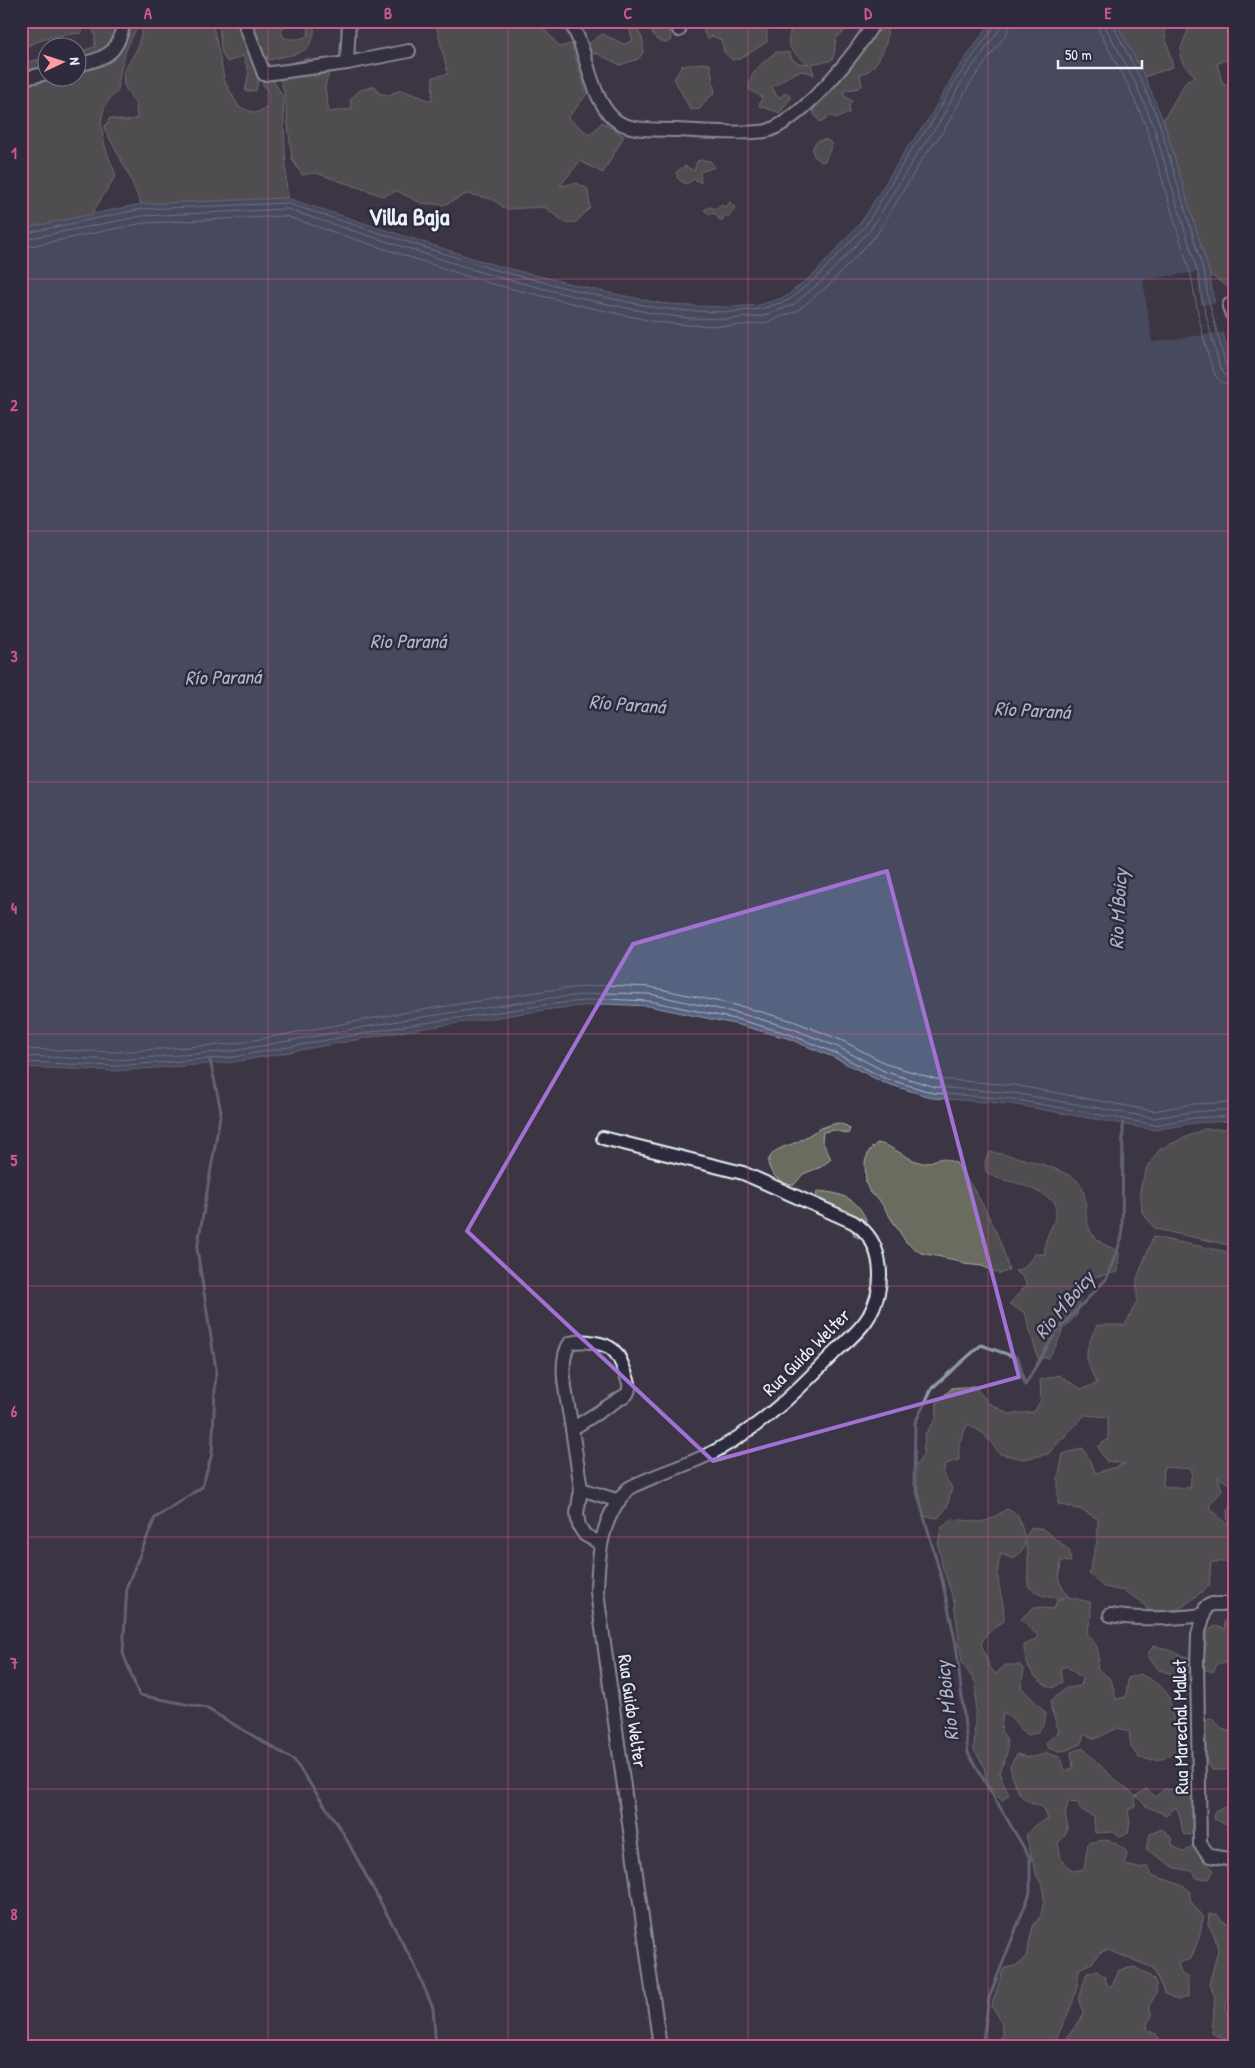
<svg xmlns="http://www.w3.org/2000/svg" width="1255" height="2068" font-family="'Patrick Hand',sans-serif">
<rect width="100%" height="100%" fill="#3c3543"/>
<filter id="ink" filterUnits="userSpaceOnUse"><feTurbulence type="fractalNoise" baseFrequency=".02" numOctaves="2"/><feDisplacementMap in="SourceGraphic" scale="10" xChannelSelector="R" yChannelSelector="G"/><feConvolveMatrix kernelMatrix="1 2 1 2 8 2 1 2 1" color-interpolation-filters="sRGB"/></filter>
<g filter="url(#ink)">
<g fill="#696c5e" stroke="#a8aeab" fill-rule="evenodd">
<path d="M 21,21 L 81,21 L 82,33 C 60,35 41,38 22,49 L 24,58 L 21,60 Z"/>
<path d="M 88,21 L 141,21 C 126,46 120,63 118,91 C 89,112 105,148 116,175 L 91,215 L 21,229 L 21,63 L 41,59 L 47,55 L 48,78 L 78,78 L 78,52 L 95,47 L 95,35 Z"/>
<path d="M 150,21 L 212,21 L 225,82 L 239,107 L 255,113 L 268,107 L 268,92 L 261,81 L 270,75 L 283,97 L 287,198 L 141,204 L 128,173 L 104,128 L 110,118 L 126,121 L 137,118 L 136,105 L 124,85 L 123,73 L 137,49 L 143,27 Z"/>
<path d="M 219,21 L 244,21 L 260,70 L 256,91 L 245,91 L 249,72 L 243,56 L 227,62 L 221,51 Z"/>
<path d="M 251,21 L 290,21 L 281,31 L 284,38 C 293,39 300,41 308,35 L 309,21 L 311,21 C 315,26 315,31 313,37 C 308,57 287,54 270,60 L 261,54 L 259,38 Z"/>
<path d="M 435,21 L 537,21 L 560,47 L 571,44 L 587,94 L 568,118 L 590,135 L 602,122 L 624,136 L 603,173 L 580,161 L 560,186 L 577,183 L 588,189 L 590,208 L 576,222 L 566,223 L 544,207 L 506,209 L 492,199 L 467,194 L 444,205 L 421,203 L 397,191 L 383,196 L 316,173 L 302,175 L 292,159 L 284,91 L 276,67 L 310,58 L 314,77 L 329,72 L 325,87 L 329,112 L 352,109 L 350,100 L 360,90 L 375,86 L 379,93 L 388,95 L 401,90 L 432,101 L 433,77 L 448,74 Z"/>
<path d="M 644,21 L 683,21 L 670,28 L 671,40 L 667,43 L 657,40 Z"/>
<path d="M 718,21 L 760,21 L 767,31 L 767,42 L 740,59 L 732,60 L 724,52 L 721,40 L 712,36 L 708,39 L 703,32 Z"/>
<path d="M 794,21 L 849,21 L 844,32 L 836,38 C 833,67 835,59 811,64 L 814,75 C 797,65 787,79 772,87 L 778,98 L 787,92 L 791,98 L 780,113 L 759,106 L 762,97 L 749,90 C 748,73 763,62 776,52 L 790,53 L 792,59 L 798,63 L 809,64 C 788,50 784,46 794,21 Z"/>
<path d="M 1115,21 L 1162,21 L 1173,67 L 1145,77 Z"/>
<path d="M 1191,21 L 1219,21 C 1227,33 1234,42 1234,56 L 1217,64 L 1223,85 L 1234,83 L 1234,291 L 1210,275 L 1163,120 L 1187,80 L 1196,77 C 1169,54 1183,50 1191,21 Z"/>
<path d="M 886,25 C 891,39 881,59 871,69 C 868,72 863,73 860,75 L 862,85 L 859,88 L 843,91 L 846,97 L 852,101 L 849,106 L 849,113 L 838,118 L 830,116 L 820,122 L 814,114 L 812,105 L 819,101 L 874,30 L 878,32 Z"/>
<path d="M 633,27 C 643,34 644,41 643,53 L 638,59 L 620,65 L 598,54 L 587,53 L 590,43 L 602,34 L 624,44 L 633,41 L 629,28 Z"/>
<path d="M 702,63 L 710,64 L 715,93 L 708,98 L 700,109 L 691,110 L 674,79 L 681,66 Z"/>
<path d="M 821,140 L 828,140 L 832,145 L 825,161 L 821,162 L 814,156 L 812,150 L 815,143 Z"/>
<path d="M 701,160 L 710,161 L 715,167 L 700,172 L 701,183 L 694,179 L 686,184 L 678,179 L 676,172 L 685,166 L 694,171 L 697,161 Z"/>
<path d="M 730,202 L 735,208 L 729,217 L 724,215 L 723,220 L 719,220 L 716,214 L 709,214 L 704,210 L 709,207 L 717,209 L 722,205 L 726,207 Z"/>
<path d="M 838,1123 L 847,1126 L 850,1129 L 848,1134 L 834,1130 L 823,1132 L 822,1141 L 831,1159 L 821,1167 L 803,1174 L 794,1185 C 782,1185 769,1174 768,1162 C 773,1146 789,1147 801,1140 C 816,1131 819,1127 838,1123 Z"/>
<path d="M 1204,1129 L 1234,1129 L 1234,1246 L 1155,1229 L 1142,1212 L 1140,1189 L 1147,1167 L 1160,1149 Z"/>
<path d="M 877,1143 C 892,1145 904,1158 919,1162 C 926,1165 931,1161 938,1159 C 944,1158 951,1161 956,1163 C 980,1197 999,1230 1009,1270 L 1000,1274 L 982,1266 L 964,1264 L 956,1260 L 921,1253 L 906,1242 L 878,1198 L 870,1193 L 866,1183 L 865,1162 L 869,1151 Z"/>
<path d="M 990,1152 C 1008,1154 1071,1169 1080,1184 C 1091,1201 1080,1223 1096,1238 C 1102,1245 1111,1247 1119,1252 L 1118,1272 L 1089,1278 L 1083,1285 L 1077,1315 L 1063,1329 L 1055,1348 L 1048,1358 L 1038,1358 L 1025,1313 L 1009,1304 L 1027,1285 L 1023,1277 L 1015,1271 L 1024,1268 L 1035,1254 L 1045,1254 C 1042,1233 1061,1222 1055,1202 C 1044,1195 1032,1188 1020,1184 C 1007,1180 997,1180 986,1172 L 985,1160 Z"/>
<path d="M 817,1191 C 846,1193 862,1201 870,1231 L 863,1239 L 854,1236 L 851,1222 L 816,1202 Z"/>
<path d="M 1153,1237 L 1234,1253 L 1234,1487 L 1218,1477 L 1222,1490 L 1209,1506 L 1228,1526 L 1227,1512 L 1234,1503 L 1234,1525 L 1229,1527 C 1237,1538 1234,1550 1229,1562 L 1211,1562 L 1209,1586 L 1180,1609 L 1150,1613 L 1141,1601 L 1124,1591 L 1104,1587 L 1089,1574 L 1097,1541 L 1098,1519 L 1082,1510 L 1058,1504 L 1058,1479 L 1063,1454 L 1083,1448 L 1096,1473 L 1125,1464 L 1106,1461 L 1098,1447 L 1108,1439 L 1108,1417 L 1085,1415 L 1048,1454 L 1024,1459 L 1000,1454 L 984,1434 L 968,1424 L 959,1443 L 959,1460 L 945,1464 L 943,1473 L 952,1488 L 947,1507 L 938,1518 L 924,1516 L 914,1470 L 923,1455 L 925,1434 L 936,1419 L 937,1402 L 952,1388 L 974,1386 L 989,1403 L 1009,1414 L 1034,1412 L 1041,1400 L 1040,1380 L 1059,1375 L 1081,1389 L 1097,1384 C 1084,1356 1083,1354 1097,1325 L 1125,1325 L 1137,1301 L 1137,1278 ZM 1164,1467 L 1192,1469 L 1190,1488 L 1163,1486 Z"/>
<path d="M 1007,1509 L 1018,1515 L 1025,1538 L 1031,1527 L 1043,1529 L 1069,1550 L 1071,1562 L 1061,1561 L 1059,1581 L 1068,1597 L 1090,1602 L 1091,1616 L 1087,1633 C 1098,1645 1101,1653 1097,1669 L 1111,1679 L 1116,1699 L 1126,1697 L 1128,1678 L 1140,1674 C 1150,1679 1169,1689 1170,1701 C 1171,1709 1171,1713 1175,1721 L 1182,1722 L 1187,1730 C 1176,1755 1167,1764 1139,1758 L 1131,1747 L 1129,1732 L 1118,1728 L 1095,1739 L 1084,1734 L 1081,1744 C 1069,1750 1061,1754 1048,1748 L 1046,1743 L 1059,1731 L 1051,1709 L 1051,1701 L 1066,1688 L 1081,1686 L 1082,1678 L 1066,1666 L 1060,1669 L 1062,1682 L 1053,1688 C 1034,1681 1024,1665 1024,1645 L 1033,1641 L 1038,1636 L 1021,1619 L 1034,1607 L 1054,1609 L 1057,1600 L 1064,1598 C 1048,1598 1041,1597 1028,1586 C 1027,1571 1030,1555 1025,1541 L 1024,1548 L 1014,1559 L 1001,1554 C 992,1581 1005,1594 1004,1621 L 987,1633 L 981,1644 L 990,1667 L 996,1674 L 1005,1665 L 1020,1665 L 1024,1670 L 1021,1687 L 1046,1713 L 1044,1724 L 1037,1733 L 1028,1735 C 1017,1728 1015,1717 1003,1712 L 1001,1731 C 1013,1744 1006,1758 999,1772 L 1009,1794 L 1002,1801 L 987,1784 L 984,1766 L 974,1750 L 976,1683 L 962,1663 L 954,1602 L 942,1565 L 938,1544 L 941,1528 L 953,1519 L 980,1522 L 989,1520 Z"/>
<path d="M 1234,1613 L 1234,1663 L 1218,1663 L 1213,1672 L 1203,1669 L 1199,1658 L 1205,1650 L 1208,1631 L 1215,1626 L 1225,1629 L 1224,1622 Z"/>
<path d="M 1154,1645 L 1190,1658 L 1195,1663 L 1196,1682 L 1159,1670 L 1147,1655 Z"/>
<path d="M 1213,1719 L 1222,1729 L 1234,1733 L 1234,1767 L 1226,1770 L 1212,1770 L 1201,1753 L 1206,1720 Z"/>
<path d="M 1083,1748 C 1090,1757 1126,1790 1136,1796 L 1146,1789 L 1155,1797 L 1164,1789 L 1179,1790 L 1193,1798 L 1197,1826 L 1192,1834 L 1184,1835 C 1180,1825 1182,1817 1176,1807 L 1166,1815 L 1146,1806 L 1136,1796 L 1135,1807 L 1128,1810 L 1130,1823 L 1128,1833 L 1120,1836 L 1113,1832 L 1095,1833 L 1094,1817 L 1080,1809 L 1078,1803 L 1068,1802 L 1065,1816 C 1070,1828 1067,1835 1058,1843 L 1061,1858 L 1072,1871 L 1084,1869 L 1088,1843 C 1108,1838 1111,1839 1127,1852 L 1125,1865 L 1139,1868 L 1148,1866 L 1152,1875 L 1184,1886 L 1190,1891 L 1190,1900 L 1203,1918 L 1200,1935 L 1191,1959 L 1178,1963 L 1181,1973 L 1188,1978 L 1188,1997 L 1177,2000 L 1165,1994 L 1153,1968 L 1108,1950 L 1099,1953 L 1092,1963 L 1079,1969 C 1077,2004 1065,2016 1053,2047 L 1000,2047 C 1003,2030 1004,2019 991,2007 L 1004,1968 L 1015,1966 L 1022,1962 L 1026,1956 L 1033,1926 L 1041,1915 L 1044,1900 L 1043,1885 L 1037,1877 L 1026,1835 L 1035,1825 L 1048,1819 L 1043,1807 C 1018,1801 1015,1789 1010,1766 L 1017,1754 C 1028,1758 1035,1758 1046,1753 L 1060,1757 L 1064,1771 L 1073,1768 L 1071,1752 Z"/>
<path d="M 1222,1807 L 1234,1809 L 1234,1827 L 1214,1819 L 1215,1811 Z"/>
<path d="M 1162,1829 L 1171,1837 L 1173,1846 L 1184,1852 L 1194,1844 L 1200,1848 L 1205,1863 L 1214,1870 L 1209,1879 L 1197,1878 L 1192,1871 L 1175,1868 L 1146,1849 L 1150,1834 Z"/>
<path d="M 1209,1914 L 1217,1914 L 1223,1921 L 1234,1926 L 1234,1991 L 1232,1991 L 1226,2004 L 1228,2019 L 1234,2021 L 1234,2041 L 1223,2039 L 1212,2033 L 1215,1997 L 1209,1984 L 1218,1950 L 1215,1937 L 1208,1924 Z"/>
<path d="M 1134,1967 C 1156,1978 1164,1984 1149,2006 L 1152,2016 L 1147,2024 L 1148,2031 L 1155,2033 L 1160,2039 L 1159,2047 L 1115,2047 L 1109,2042 L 1100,2043 L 1099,2047 L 1060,2047 L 1081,2019 L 1083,2012 L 1078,1999 L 1087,1973 L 1097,1971 L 1105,1977 L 1107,1985 L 1112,1986 L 1119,1970 Z"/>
</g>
<path fill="#56627f" stroke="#909baf" d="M 992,21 L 1115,21 L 1145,77 L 1163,120 L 1210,275 L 1213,297 L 1234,373 L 1234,1121 L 1194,1123 L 1155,1130 L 1011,1104 L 933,1098 L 882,1082 L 833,1057 L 787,1038 L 739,1025 L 649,1006 L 605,1004 L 552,1009 L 405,1031 L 235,1062 L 115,1071 L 21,1067 L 21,229 L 141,204 L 287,198 L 494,265 L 596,290 L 659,303 L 690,306 L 730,307 L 760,305 L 785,297 L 816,272 L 862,221 L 907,148 L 928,120 L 953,76 Z"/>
<path fill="#3c3543" d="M 1197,272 L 1201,305 L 1217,303 L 1225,332 L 1152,342 L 1143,280 Z"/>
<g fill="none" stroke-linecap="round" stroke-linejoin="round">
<g stroke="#aeb8c8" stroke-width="1">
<path d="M 1097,21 L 1099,31 L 1128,85 L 1146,126 L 1192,279 C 1194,296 1208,366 1217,378 C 1221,383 1227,385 1234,385"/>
<path d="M 1105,21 L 1106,28 L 1135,82 L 1153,124 L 1199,277 L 1202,299 L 1220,368 L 1225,375 L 1234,378"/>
<path d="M 1111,21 L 1141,80 L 1159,122 L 1205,276 L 1208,298 L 1226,366 L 1229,371 L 1234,372"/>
<path d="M 21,234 L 141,209 L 286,203 L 492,269 L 594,295 L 658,308 L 689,311 L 730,312 L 761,309 L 789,300 L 819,275 L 866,225 L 911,150 L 932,122 L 957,78 L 995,26 L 996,21"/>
<path d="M 21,240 L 142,216 L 286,209 L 490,275 L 593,301 L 657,314 L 689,318 L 730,319 L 763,316 L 793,305 L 823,280 L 871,229 L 917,154 L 937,126 L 962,81 L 1000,29 L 1002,21"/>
<path d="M 21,248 L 143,223 L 285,216 L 488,283 L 592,308 L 656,322 L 688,325 L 731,326 L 765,323 L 797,311 L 829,285 L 877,234 L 923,158 L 944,130 L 969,85 L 1007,33 L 1010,21"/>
<path d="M 21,1049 L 115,1052 L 232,1044 L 402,1013 L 550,990 L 605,985 L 650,987 L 744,1007 L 793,1021 L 841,1040 L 889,1065 L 936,1079 L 1014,1085 L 1154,1111 L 1192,1104 L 1234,1102"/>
<path d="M 21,1056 L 115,1060 L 233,1051 L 403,1020 L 551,998 L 605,993 L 650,994 L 742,1014 L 791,1028 L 838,1047 L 886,1072 L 935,1087 L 1013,1093 L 1154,1118 L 1192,1112 L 1234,1109"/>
<path d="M 21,1062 L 115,1066 L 234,1057 L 404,1026 L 552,1004 L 605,999 L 649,1001 L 740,1020 L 789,1034 L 835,1053 L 884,1078 L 934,1093 L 1012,1099 L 1155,1125 L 1193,1118 L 1234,1116"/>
</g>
<g stroke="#909baf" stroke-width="3">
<path d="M 210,1060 L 221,1111 L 197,1249 L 216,1369 L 212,1454 L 202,1487 L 155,1518 L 127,1586 L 123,1653 L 139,1695 L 206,1708 L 294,1760 L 342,1831 L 415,1966 L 433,2008 L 436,2047"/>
<path d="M 982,2047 L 989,1998 L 1030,1893 L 1030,1858 L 968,1753 L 956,1644 L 942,1580 L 914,1481 L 915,1423 L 932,1388 L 981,1345 L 1018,1358 L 1025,1385 L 1056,1332 L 1107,1278 L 1122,1237 L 1123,1123"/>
</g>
<g stroke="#e8f1f8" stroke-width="16">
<g id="street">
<path d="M 244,21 L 264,74 L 347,63 L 409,51"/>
<path d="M 569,21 C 588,47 588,94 613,118 C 627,132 656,129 675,130 C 692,131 757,135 770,130 C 806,115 856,54 875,21"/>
<path d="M 676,21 L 679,30"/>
<path d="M 347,63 L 349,21"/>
<path d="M 78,65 C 108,57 118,54 124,21"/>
<path d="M 21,79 L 48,73"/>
<path d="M 603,1138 L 743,1173 L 853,1222 C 885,1242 886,1286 869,1316 C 861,1330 846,1342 835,1352 C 799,1389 764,1424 719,1449 C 691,1465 658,1473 629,1488 C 601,1516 598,1555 597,1592 L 660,2047"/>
<path d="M 572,1429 C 569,1406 556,1362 570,1343 C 582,1340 604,1342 613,1350 C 620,1356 623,1367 626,1375 C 629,1382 631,1387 627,1394 L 572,1429 L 581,1489 L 577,1514 L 579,1526 L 585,1535 L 600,1543"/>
<path d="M 581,1489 L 619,1501"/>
<path d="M 1234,1604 L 1212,1604 L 1206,1607 L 1198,1635 L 1197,1664 L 1200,1844 L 1210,1856 L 1234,1860"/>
<path d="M 1110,1615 C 1141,1620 1171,1619 1202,1615"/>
</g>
</g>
<g stroke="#e8f1f8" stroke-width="20">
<path id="secondary" d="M 1231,306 L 1234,314"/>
</g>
<use href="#street" stroke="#2f2a3d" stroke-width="12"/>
<use href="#secondary" stroke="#2f2a3d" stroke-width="16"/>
</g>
</g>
<path d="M0 0H1255V2068H0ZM 887,871 L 1019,1377 L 713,1461 L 467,1231 L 633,944 Z" fill="#3c3543" fill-opacity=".55" fill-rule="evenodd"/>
<path fill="none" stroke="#a171d3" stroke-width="4" stroke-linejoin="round" d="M 887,871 L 1019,1377 L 713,1461 L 467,1231 L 633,944 Z"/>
<path fill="none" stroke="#cd598a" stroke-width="1" stroke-opacity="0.55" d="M 268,21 L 268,2047M 508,21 L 508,2047M 748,21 L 748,2047M 988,21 L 988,2047M 21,279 L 1234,279M 21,531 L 1234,531M 21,782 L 1234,782M 21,1034 L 1234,1034M 21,1286 L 1234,1286M 21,1537 L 1234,1537M 21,1789 L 1234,1789"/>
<g text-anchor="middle" stroke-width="5" stroke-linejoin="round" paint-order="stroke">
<g font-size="19" fill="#e8f1f8" stroke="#2f2a3d">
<text transform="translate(806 1352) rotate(-45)" y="7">Rua Guido Welter</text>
<text transform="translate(633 1711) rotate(82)" y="7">Rua Guido Welter</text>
<text transform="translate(1180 1727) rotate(-91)" y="7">Rua Marechal Mallet</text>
</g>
<g font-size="20" font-style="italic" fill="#aeb8c8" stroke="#2f2a3d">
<text x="408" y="648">Rio Paraná</text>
<text transform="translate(223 677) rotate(-1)" y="7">Río Paraná</text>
<text transform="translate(627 704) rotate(4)" y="7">Río Paraná</text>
<text transform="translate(1032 710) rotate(3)" y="7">Río Paraná</text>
<text transform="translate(1118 909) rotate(-87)" y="7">Rio M'Boicy</text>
<text transform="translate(1064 1305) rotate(-50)" y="7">Rio M'Boicy</text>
<text transform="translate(947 1701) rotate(-97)" y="7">Rio M'Boicy</text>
</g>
<g font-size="24" font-weight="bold" fill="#e8f1f8" stroke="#2f2a3d">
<text x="409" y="225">Villa Baja</text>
</g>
</g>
<rect width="1255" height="2068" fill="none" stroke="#2f2a3d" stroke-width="55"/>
<g transform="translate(62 62) rotate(86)"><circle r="24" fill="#2f2a3d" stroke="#797a88"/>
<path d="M0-4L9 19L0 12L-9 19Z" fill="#ff9aa2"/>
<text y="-8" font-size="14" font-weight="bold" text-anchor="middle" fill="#e8f1f8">N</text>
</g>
<path d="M1058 60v8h84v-8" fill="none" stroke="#e8f1f8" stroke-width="2.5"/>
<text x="1065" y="60" font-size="15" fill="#e8f1f8" stroke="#2f2a3d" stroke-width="4" paint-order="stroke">50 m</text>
<rect x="28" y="28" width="1200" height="2012" fill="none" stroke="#cd598a" stroke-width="2"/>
<g font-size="16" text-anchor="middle" font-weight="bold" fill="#cd598a">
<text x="148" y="19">A</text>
<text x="388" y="19">B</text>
<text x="628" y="19">C</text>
<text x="868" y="19">D</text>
<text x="1108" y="19">E</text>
<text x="14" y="159">1</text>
<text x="14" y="411">2</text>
<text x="14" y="662">3</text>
<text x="14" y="914">4</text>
<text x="14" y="1166">5</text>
<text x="14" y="1417">6</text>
<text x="14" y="1669">7</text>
<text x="14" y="1920">8</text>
</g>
</svg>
